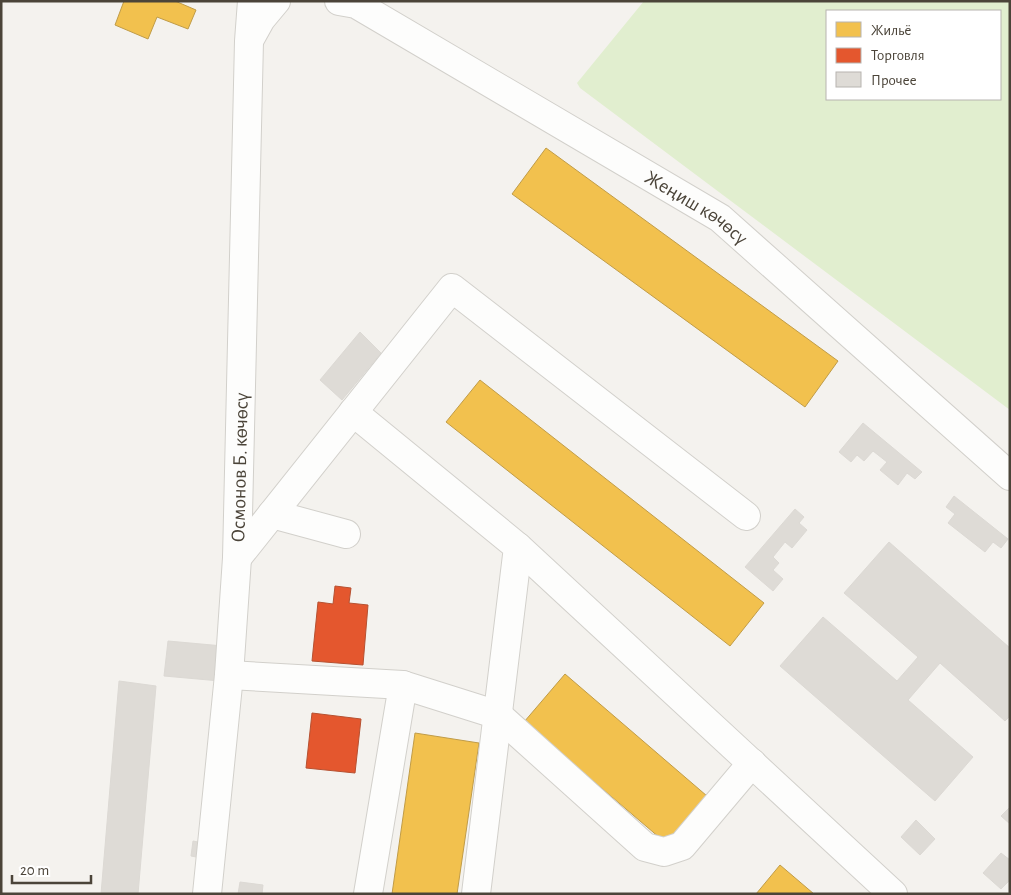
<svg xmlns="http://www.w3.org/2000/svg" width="1011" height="895" font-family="'Alegreya Sans',sans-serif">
<rect width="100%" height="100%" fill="#f4f2ee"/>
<path fill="#e1eecf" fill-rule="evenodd" d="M 644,1 L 1010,1 L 1010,410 L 580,88 L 577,83 ZM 827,11 L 1000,11 L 1000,99 L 827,99 Z"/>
<g fill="#f2c14e" stroke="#c09c48">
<path d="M 124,1 L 175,1 L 196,10 L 188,29 L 157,17 L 148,39 L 115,25 Z"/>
<path d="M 546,148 L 838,361 L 805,407 L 512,194 Z"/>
<path d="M 480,380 L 764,603 L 730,646 L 446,422 Z"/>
<path d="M 565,674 L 707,796 L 667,844 L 524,722 Z"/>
<path d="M 415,733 L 479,743 L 457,894 L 392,894 Z"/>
<path d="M 780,865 L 814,894 L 756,894 Z"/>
</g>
<g fill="#e4572e" stroke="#b65131">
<path d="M 335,586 L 351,588 L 349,603 L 368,605 L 363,665 L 312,661 L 318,602 L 333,604 Z"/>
<path d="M 312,713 L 361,719 L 355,773 L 306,768 Z"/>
</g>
<g fill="#dedbd6" stroke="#dcd9d4">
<path d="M 360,332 L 381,353 L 342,400 L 320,380 Z"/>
<path d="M 863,423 L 922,472 L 915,479 L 907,473 L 898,485 L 880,470 L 887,462 L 873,451 L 864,461 L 857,455 L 851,462 L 839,452 Z"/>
<path d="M 954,496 L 1008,539 L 1001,548 L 993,542 L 985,552 L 948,523 L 955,514 L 946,507 Z"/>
<path d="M 795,509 L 804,517 L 799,523 L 807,530 L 792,548 L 785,542 L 773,557 L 779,563 L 773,570 L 783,579 L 773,591 L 745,567 Z"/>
<path d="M 889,542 L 1010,648 L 1010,716 L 1005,721 L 940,663 L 908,700 L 973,757 L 935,801 L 780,666 L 823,617 L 897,681 L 918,657 L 844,593 Z"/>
<path d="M 168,641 L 223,646 L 220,681 L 164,676 Z"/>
<path d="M 119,681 L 156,686 L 138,894 L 101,894 Z"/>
<path d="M 1010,807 L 1010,824 L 1001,816 Z"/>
<path d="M 916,820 L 935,839 L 920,855 L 901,837 Z"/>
<path d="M 193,841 L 208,844 L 207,859 L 191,856 Z"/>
<path d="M 1001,853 L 1010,860 L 1010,880 L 1001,889 L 983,873 Z"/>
<path d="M 240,882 L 263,885 L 262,894 L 238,894 Z"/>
</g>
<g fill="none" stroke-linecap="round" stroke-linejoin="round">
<g stroke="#d2d0cb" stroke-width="30">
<g id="minor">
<path id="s1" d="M 339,1 L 356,4 L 720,218 L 1010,476"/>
<path d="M 251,37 L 261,19 L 276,1"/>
<path d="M 353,412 L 518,547 L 476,894"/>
<path d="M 272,514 L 346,534"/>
<path d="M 518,547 L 893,894"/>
<path d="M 237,558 L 452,288 L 746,516"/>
<path d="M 229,675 L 403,685"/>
<path id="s2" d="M 207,894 L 229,675 L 237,558 L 249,41 L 252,1"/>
<path d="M 368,894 L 403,685 L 498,715 L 645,847 L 664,852 L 682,846 L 752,763"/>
</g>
</g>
<use href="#minor" stroke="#fdfdfc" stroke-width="28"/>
</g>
<g text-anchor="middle" stroke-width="5" stroke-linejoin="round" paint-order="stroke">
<g font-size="20" fill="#4b4439" stroke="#fff">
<text dy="7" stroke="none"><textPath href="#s1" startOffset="414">Жеңиш көчөсү</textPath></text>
<text dy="7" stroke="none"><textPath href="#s2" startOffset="428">Осмонов Б. көчөсү</textPath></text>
</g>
</g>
<rect width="1011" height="895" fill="none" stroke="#4b4439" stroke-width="5"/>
<rect x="826" y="10" width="175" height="90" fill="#ffffff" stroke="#b7b4b0"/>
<rect x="836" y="22" width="25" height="15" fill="#f2c14e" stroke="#b7b4b0"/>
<text x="871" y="35" font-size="15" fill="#4b4439">Жильё</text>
<rect x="836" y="48" width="25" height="15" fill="#e4572e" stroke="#b7b4b0"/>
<text x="871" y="60" font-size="15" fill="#4b4439">Торговля</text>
<rect x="836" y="72" width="25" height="15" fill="#dedbd6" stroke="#b7b4b0"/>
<text x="871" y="85" font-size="15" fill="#4b4439">Прочее</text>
<path d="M12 875v8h79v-8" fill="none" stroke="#4b4439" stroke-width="2.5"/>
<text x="20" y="875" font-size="15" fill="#4b4439" stroke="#ffffff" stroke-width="4" paint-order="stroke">20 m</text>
</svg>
